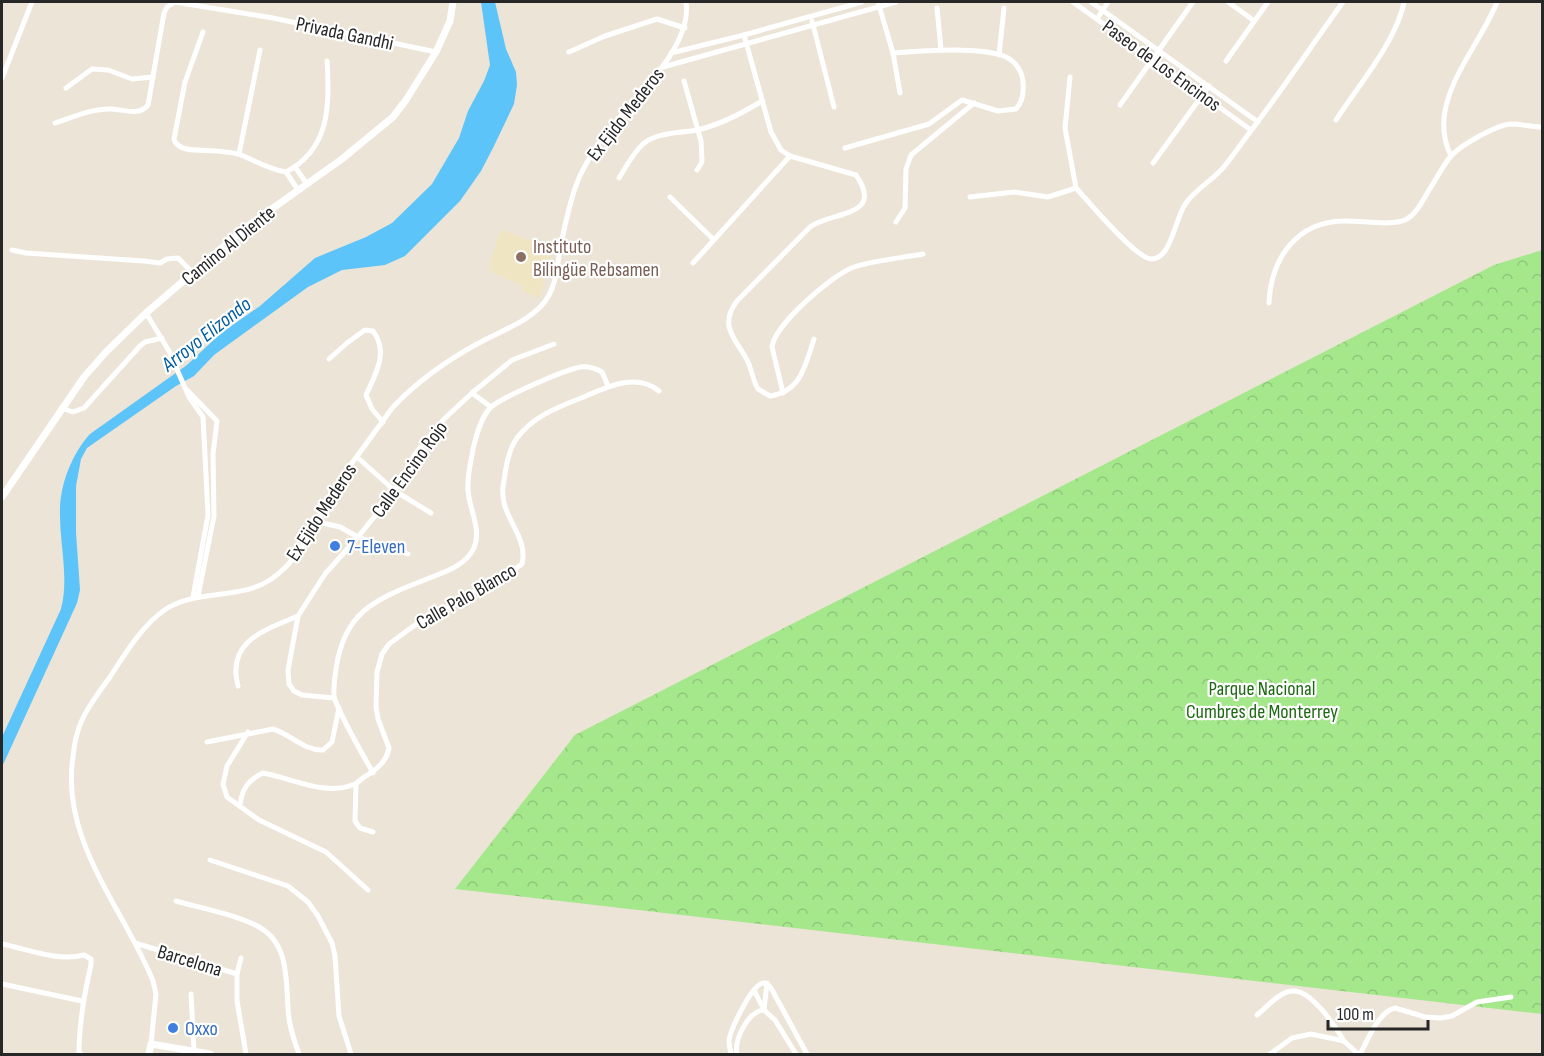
<svg xmlns="http://www.w3.org/2000/svg" width="1544" height="1056" font-family="'Sofia Sans Condensed',sans-serif">
<defs>
<pattern id="park-crowns" width="20" height="18" patternUnits="userSpaceOnUse" patternTransform="scale(1.5)"><rect width="20" height="18" fill="#a5e88c"/><path d="M2 6a3 3 0 1 1 6 0M12 15a3 3 0 1 1 6 0" fill="none" stroke="#8ec779"/></pattern>
</defs>
<rect width="100%" height="100%" fill="#ece4d6"/>
<path fill="#f0e5c3" d="M 502,230 L 552,248 L 540,298 L 523,292 L 523,286 L 491,272 L 489,266 L 500,231 Z"/>
<path fill="url(#park-crowns)" d="M 1542,250 L 1542,1014 L 455,889 L 575,735 L 1494,265 Z"/>
<path fill="#5dc4fa" d="M 481,2 L 495,2 L 506,49 L 516,72 L 517,85 L 514,104 L 493,148 L 481,171 L 460,201 L 405,256 L 385,265 L 342,270 L 308,287 L 214,355 L 194,376 L 176,386 L 87,448 L 81,459 L 76,486 L 76,532 L 80,590 L 77,603 L 2,767 L 2,737 L 61,609 C 69,578 60,546 60,515 C 59,487 71,455 90,434 L 187,365 L 221,333 L 260,306 L 315,258 L 366,237 L 392,223 L 432,184 L 459,138 L 468,111 L 484,81 L 490,65 Z"/>
<g fill="none" stroke-linecap="round" stroke-linejoin="round">
<g stroke="#fff" stroke-width="5">
<path d="M 878,2 L 893,53 L 900,93"/>
<path d="M 1073,2 L 1251,130"/>
<path d="M 1091,2 L 1258,122"/>
<path d="M 1228,2 L 1253,20"/>
<path d="M 937,8 L 941,50"/>
<path d="M 1097,19 L 1108,2"/>
<path d="M 812,21 L 834,107"/>
<path d="M 203,32 L 185,82 L 174,139 C 178,154 204,149 217,151 C 225,152 234,152 241,155 C 256,161 270,170 286,172 L 298,190"/>
<path d="M 744,35 L 771,132 L 781,150 L 790,156 L 856,175 C 885,217 833,211 810,227 L 737,301 C 717,327 738,341 748,362 C 752,371 753,381 758,389 L 770,396 C 802,391 805,365 814,339"/>
<path d="M 569,52 L 605,36 L 657,19 L 685,28"/>
<path d="M 671,53 L 744,35 L 862,2"/>
<path d="M 999,55 L 1004,8"/>
<path d="M 1226,61 L 1268,2"/>
<path d="M 663,67 L 896,2"/>
<path d="M 1070,77 L 1065,128 L 1076,188"/>
<path d="M 2,78 L 32,2"/>
<path d="M 684,81 L 701,141 L 702,162 L 697,170"/>
<path d="M 66,88 L 92,69 L 108,70 L 132,79 L 153,77"/>
<path d="M 1120,105 L 1193,2"/>
<path d="M 1336,120 C 1358,86 1397,40 1404,2"/>
<path d="M 55,123 C 73,117 93,108 112,109 C 124,110 140,116 148,105 L 164,13 L 167,7 L 175,2 L 273,18 L 436,52"/>
<path d="M 845,148 L 929,124 L 962,100 L 998,111 L 1016,109 C 1022,102 1024,92 1023,83 C 1023,72 1015,61 1006,57 C 980,46 921,51 893,53"/>
<path d="M 239,154 L 260,50"/>
<path d="M 1451,156 C 1424,102 1479,49 1497,2"/>
<path d="M 1153,163 L 1209,86"/>
<path d="M 295,167 L 307,184"/>
<path d="M 286,172 C 330,149 330,105 327,61"/>
<path d="M 619,178 C 626,167 633,153 643,144 C 657,132 681,133 698,130 C 722,124 741,114 762,101"/>
<path d="M 1076,188 C 1088,201 1137,260 1152,259 C 1172,258 1175,217 1186,203 C 1195,190 1211,181 1222,169 C 1232,157 1241,144 1250,132 C 1282,90 1312,45 1343,2"/>
<path d="M 670,197 L 713,239"/>
<path d="M 970,197 L 1014,192 L 1048,197 L 1076,188"/>
<path d="M 896,222 L 905,208 L 906,169 L 911,155 L 974,103"/>
<path d="M 12,250 L 26,253 L 144,261 L 160,263 L 167,259 L 178,258 L 192,272"/>
<path d="M 693,263 L 790,156"/>
<path d="M 1269,303 C 1271,259 1296,222 1343,221 C 1360,220 1392,227 1407,219 C 1417,213 1423,200 1429,190 C 1436,180 1443,165 1451,156 C 1461,145 1496,125 1511,124 C 1521,124 1532,127 1542,127"/>
<path d="M 146,313 L 169,351 L 189,397 L 203,417 L 208,515 L 193,597"/>
<path d="M 329,359 L 347,343 L 365,330 L 373,331 C 389,352 376,373 366,395 L 372,409 L 383,422"/>
<path d="M 187,390 L 217,421 L 213,454 L 214,516 L 198,596"/>
<path d="M 472,393 L 491,407"/>
<path d="M 783,393 L 772,347 C 774,325 833,274 854,267 C 876,260 901,258 923,254"/>
<path d="M 61,408 L 73,412 L 84,408 L 140,346 L 145,342 L 162,338"/>
<path d="M 357,457 L 395,491 L 431,513"/>
<path d="M 318,522 L 340,527 L 358,537 L 408,554"/>
<path d="M 238,686 C 226,641 265,630 298,616"/>
<path d="M 334,698 L 302,695 L 294,691 L 289,684 L 288,670 L 298,616 L 325,574 L 358,537 L 395,491 L 415,454 L 443,420 L 472,393 L 512,360 L 554,344"/>
<path d="M 248,732 L 227,766 L 223,784 L 227,797 L 259,820 L 326,852 L 368,890"/>
<path d="M 207,742 L 273,729 C 290,734 304,751 323,750 L 332,742 L 339,708"/>
<path d="M 373,773 C 360,749 345,725 335,700 C 332,692 335,678 336,669 C 344,613 373,600 422,581 C 441,573 464,568 474,548 C 482,529 469,509 468,490 C 467,475 471,460 474,445 C 477,433 481,418 490,408 C 500,398 566,369 581,367 C 589,366 595,368 602,372 L 608,386"/>
<path d="M 356,784 L 355,821 L 360,828 L 373,832"/>
<path d="M 240,805 C 242,789 248,780 263,773 C 292,778 326,797 355,784 C 359,782 362,778 366,776 C 377,769 387,761 389,748 L 378,719 L 376,707 L 377,672 L 382,654 L 389,644 L 415,625 L 439,611 L 461,602 L 480,586 L 508,574 L 522,564 C 529,535 499,517 503,486 C 506,470 507,452 517,438 C 534,415 561,406 586,396 C 609,386 637,373 659,391"/>
<path d="M 210,860 L 288,886 L 308,902 L 318,916 L 332,943 L 335,956 L 339,1016 L 351,1054"/>
<path d="M 176,901 C 201,908 238,915 259,927 C 292,945 285,988 289,1019 C 291,1031 295,1043 299,1054"/>
<path d="M 135,943 L 237,974 L 237,1001 L 246,1054"/>
<path d="M 2,944 C 27,949 58,962 84,955 L 91,959 L 91,965 C 84,995 79,1022 79,1053 L 81,1054"/>
<path d="M 237,974 L 241,958"/>
<path d="M 2,984 L 82,1001"/>
<path d="M 754,990 L 764,1010 L 775,1020 L 796,1054"/>
<path d="M 191,994 L 194,1051"/>
<path d="M 1257,1015 C 1267,1007 1279,992 1292,991 C 1311,989 1335,1026 1344,1041"/>
<path d="M 151,1044 L 156,994 L 153,981 C 124,909 60,840 73,757 C 74,745 77,731 82,720 C 89,705 100,691 110,677 C 124,655 144,623 166,609 C 197,589 239,600 270,580 C 304,558 318,515 339,482 C 350,464 364,448 376,430 C 383,422 388,412 395,405 C 418,381 448,360 477,344 C 498,332 526,323 542,305 C 558,288 557,261 562,239 C 566,221 570,201 577,183 C 582,169 590,157 598,144 C 624,105 693,52 686,2"/>
<path d="M 731,1054 C 730,1050 729,1045 729,1040 C 731,1029 752,983 764,983 C 767,983 769,986 771,988 L 807,1054"/>
<path d="M 737,1054 C 734,1040 748,1011 764,1010 L 767,983"/>
<path d="M 1270,1054 L 1292,1038 L 1311,1034 L 1344,1041 L 1358,1054"/>
<path d="M 1360,1054 C 1368,1040 1378,1012 1395,1008 L 1425,1017 L 1441,1018 L 1452,1016 L 1477,1002 L 1511,997"/>
</g>
<g stroke="#fff" stroke-width="7">
<path d="M 2,497 L 84,377 L 106,352 L 146,313 L 245,228 L 342,159 L 393,117 L 406,100 L 436,52 L 450,21 L 453,2"/>
<path d="M 149,1054 L 151,1044 L 210,1054"/>
</g>
</g>
<circle fill="#8d6e63" stroke="#fff" stroke-width="2" cx="521" cy="257" r="6"/>
<g fill="#3f7fe0" stroke="#fff" stroke-width="2">
<circle cx="335" cy="546" r="6"/>
<circle cx="173" cy="1028" r="6"/>
</g>
<g text-anchor="middle" stroke-width="4.5" stroke-linejoin="round" paint-order="stroke">
<g font-size="20" fill="#272727" stroke="#fff">
<text transform="translate(345 33) rotate(12)" y="7">Privada Gandhi</text>
<text transform="translate(1162 65) rotate(36)" y="7">Paseo de Los Encinos</text>
<text transform="translate(625 114) rotate(-52)" y="7">Ex Ejido Mederos</text>
<text transform="translate(228 245) rotate(-39)" y="7">Camino Al Diente</text>
<text transform="translate(409 469) rotate(-54)" y="7">Calle Encino Rojo</text>
<text transform="translate(321 512) rotate(-57)" y="7">Ex Ejido Mederos</text>
<text transform="translate(466 596) rotate(-30)" y="7">Calle Palo Blanco</text>
<text transform="translate(190 960) rotate(17)" y="7">Barcelona</text>
</g>
<g font-size="20" fill="#785e54" stroke="#fff" text-anchor="start">
<text x="533" y="253">Instituto<tspan x="533" dy="23">Bilingüe Rebsamen</tspan></text>
</g>
<g font-size="20" fill="#366cbe" stroke="#fff" text-anchor="start">
<text x="347" y="553">7-Eleven</text>
<text x="185" y="1035">Oxxo</text>
</g>
<g font-size="20" fill="#1d6912" stroke="#fff">
<text x="1262" y="695">Parque Nacional<tspan x="1262" dy="23">Cumbres de Monterrey</tspan></text>
</g>
<g font-size="21" font-style="italic" fill="#015da1" stroke="#fff">
<text transform="translate(206 334) rotate(-38)" y="7">Arroyo Elizondo</text>
</g>
</g>
<rect width="1544" height="1056" fill="none" stroke="#272727" stroke-width="6"/>
<path d="M1328 1020v9h100v-9" fill="none" stroke="#272727" stroke-width="3"/>
<text x="1337" y="1020" font-size="18" fill="#272727" stroke="#ffffff" stroke-width="4.5" paint-order="stroke">100 m</text>
</svg>
